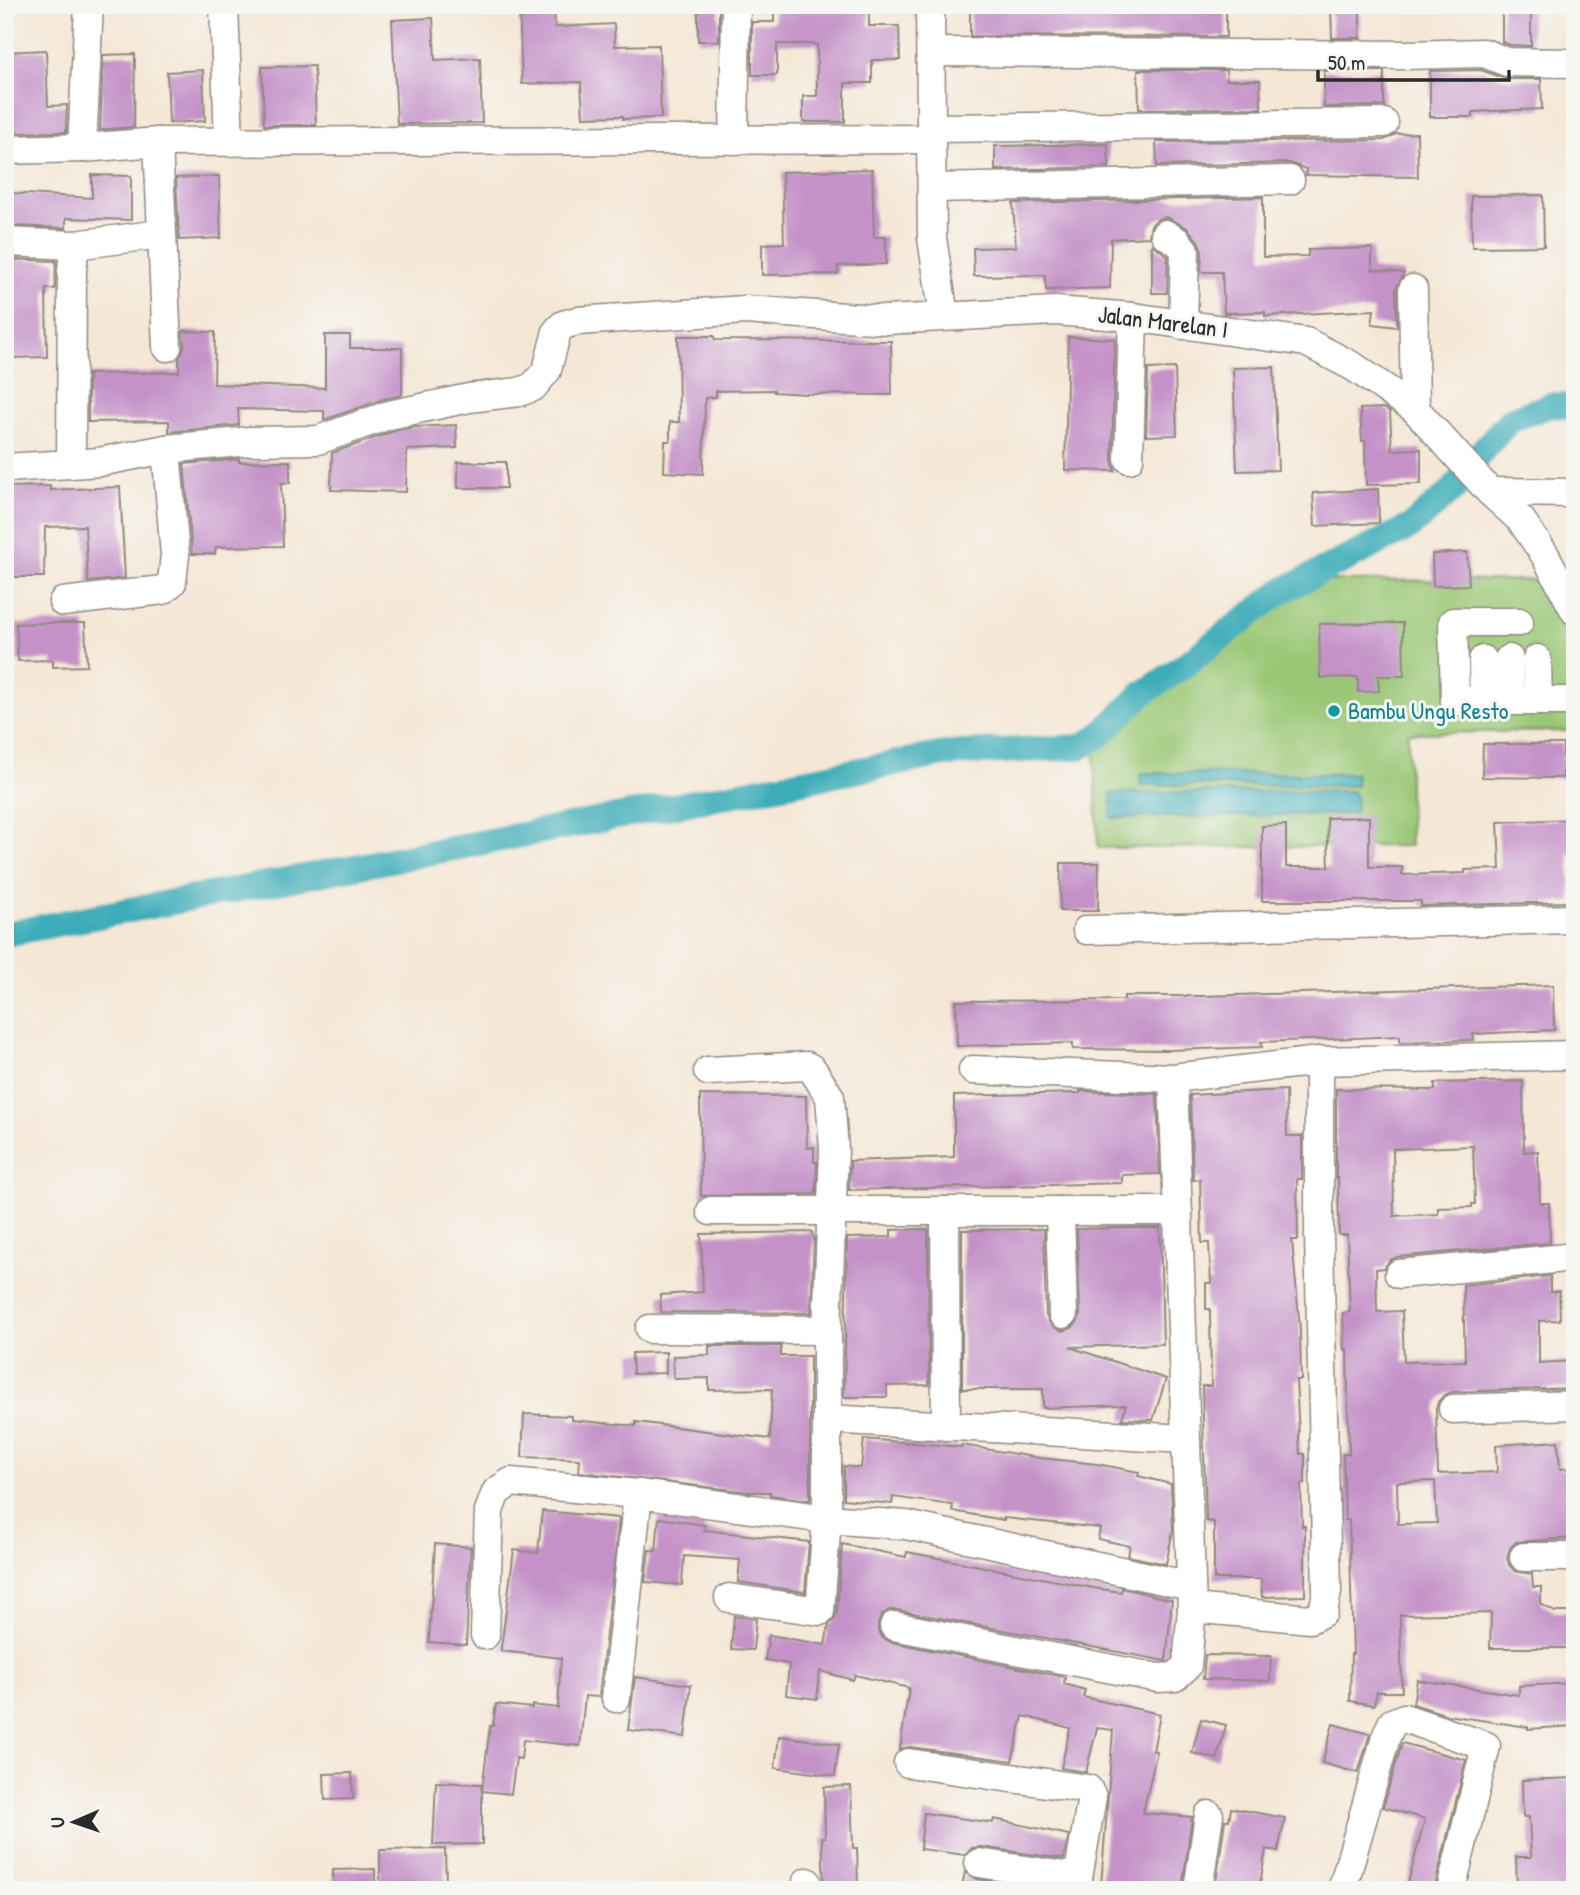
<svg xmlns="http://www.w3.org/2000/svg" width="1580" height="1895" font-family="'Patrick Hand',sans-serif">
<rect width="100%" height="100%" fill="#f6f6f2"/>
<filter id="ink" filterUnits="userSpaceOnUse"><feTurbulence type="fractalNoise" baseFrequency=".0143" numOctaves="2"/><feDisplacementMap in="SourceGraphic" scale="14" xChannelSelector="R" yChannelSelector="G"/><feConvolveMatrix kernelMatrix="1 2 1 2 8 2 1 2 1" color-interpolation-filters="sRGB"/></filter>
<filter id="wash" filterUnits="userSpaceOnUse"><feTurbulence type="fractalNoise" baseFrequency=".00686" numOctaves="4" result="noise"/><feDisplacementMap in="SourceGraphic" scale="28" xChannelSelector="R" yChannelSelector="G"/><feGaussianBlur stdDeviation="1.57" result="paint"/><feColorMatrix in="noise" values="0 0 0 0 0 0 0 0 0 0 0 0 0 0 0 0 0 1.4 0 .05"/><feComposite in="paint" operator="in"/></filter>
<g filter="url(#wash)">
<rect width="100%" height="100%" fill="#f5e7d5"/>
<path fill="#9ac774" stroke="#627950" stroke-width="2" d="M 1562,580 L 1575,623 L 1575,731 L 1408,733 L 1410,846 L 1098,848 L 1094,740 L 1144,693 L 1185,665 L 1280,592 L 1324,581 Z"/>
<g fill="#3bacb8" stroke="#336c72" stroke-width="2">
<path d="M 1141,773 L 1356,774 L 1356,786 L 1140,785 Z"/>
<path d="M 1352,791 L 1356,796 L 1356,810 L 1352,814 L 1111,818 L 1111,793 Z"/>
</g>
<g fill="none" stroke-linecap="round" stroke-linejoin="round">
<path stroke="#3bacb8" stroke-width="26" d="M 5,934 L 944,754 L 1081,747 L 1099,736 L 1141,695 L 1185,665 L 1280,592 L 1410,527 L 1453,490 L 1481,452 L 1510,420 L 1551,405 L 1575,407"/>
</g>
<g id="blocks">
<g fill="#c491c8" fill-rule="evenodd">
<path d="M 519,5 L 554,5 L 555,27 L 614,24 L 615,46 L 659,45 L 661,118 L 623,119 L 623,116 L 583,117 L 581,82 L 522,84 Z"/>
<rect x="698" y="5" width="21" height="36"/>
<path d="M 774,5 L 869,5 L 869,26 L 899,26 L 900,60 L 872,60 L 872,83 L 845,83 L 845,122 L 803,122 L 803,96 L 817,96 L 817,44 L 777,44 L 777,75 L 752,75 L 752,22 L 774,22 Z"/>
<path d="M 970,5 L 1226,5 L 1226,37 L 970,36 Z"/>
<path d="M 1331,5 L 1360,5 L 1360,38 L 1332,38 Z"/>
<path d="M 1502,5 L 1531,5 L 1531,46 L 1510,45 L 1502,42 Z"/>
<path d="M 433,18 L 435,60 L 480,58 L 482,123 L 397,124 L 392,20 Z"/>
<path d="M 46,50 L 48,106 L 67,105 L 66,132 L 8,133 L 5,52 Z"/>
<path d="M 135,54 L 134,127 L 100,130 L 103,55 Z"/>
<path d="M 314,66 L 316,125 L 264,125 L 262,67 Z"/>
<path d="M 203,70 L 205,121 L 169,123 L 167,72 Z"/>
<path d="M 1138,70 L 1226,70 L 1227,80 L 1260,80 L 1261,108 L 1139,109 Z"/>
<path d="M 1481,70 L 1506,79 L 1541,79 L 1542,109 L 1473,112 L 1473,117 L 1430,117 L 1430,71 Z"/>
<path d="M 1324,71 L 1384,71 L 1384,106 L 1324,107 Z"/>
<path d="M 1417,133 L 1418,177 L 1306,175 L 1306,169 L 1290,163 L 1157,166 L 1156,142 L 1384,140 L 1396,134 Z"/>
<path d="M 1108,144 L 1109,167 L 995,170 L 995,146 Z"/>
<path d="M 872,169 L 874,237 L 886,237 L 886,264 L 838,266 L 838,274 L 762,275 L 762,244 L 784,243 L 782,172 Z"/>
<path d="M 92,175 L 131,176 L 131,220 L 66,218 L 66,228 L 8,226 L 10,193 L 92,198 Z"/>
<path d="M 219,176 L 221,238 L 179,240 L 176,178 Z"/>
<path d="M 1543,195 L 1544,246 L 1472,247 L 1471,196 Z"/>
<path d="M 1263,197 L 1263,257 L 1308,256 L 1308,250 L 1372,248 L 1372,269 L 1404,273 L 1396,289 L 1397,327 L 1372,324 L 1374,310 L 1265,316 L 1265,312 L 1224,313 L 1222,272 L 1201,272 L 1202,251 L 1198,241 L 1187,228 L 1166,217 L 1158,219 L 1151,225 L 1149,237 L 1111,239 L 1110,288 L 1046,290 L 1045,275 L 974,276 L 973,248 L 1016,247 L 1013,203 Z"/>
<path d="M 1152,244 L 1168,256 L 1167,293 L 1152,293 Z"/>
<path d="M 7,259 L 56,261 L 55,289 L 46,289 L 47,357 L 11,358 L 10,307 L 5,307 Z"/>
<path d="M 183,331 L 215,332 L 214,384 L 325,388 L 325,335 L 350,335 L 350,348 L 402,348 L 402,395 L 384,399 L 324,420 L 324,411 L 238,409 L 239,425 L 169,432 L 169,421 L 88,422 L 88,374 L 179,372 L 179,358 L 184,347 Z"/>
<path d="M 678,336 L 714,336 L 715,340 L 891,341 L 892,395 L 807,394 L 774,392 L 774,390 L 716,391 L 716,397 L 705,398 L 703,474 L 664,472 L 665,441 L 670,441 L 670,422 L 679,422 Z"/>
<path d="M 1068,337 L 1115,339 L 1112,459 L 1115,471 L 1065,470 Z"/>
<path d="M 1274,367 L 1278,470 L 1237,471 L 1233,368 Z"/>
<path d="M 1175,368 L 1177,435 L 1146,436 L 1148,369 Z"/>
<path d="M 1384,408 L 1390,412 L 1392,450 L 1421,449 L 1421,484 L 1366,485 L 1365,441 L 1362,441 L 1360,409 Z"/>
<path d="M 456,425 L 457,448 L 407,450 L 406,492 L 331,490 L 332,453 L 394,431 L 413,427 Z"/>
<path d="M 239,459 L 239,462 L 290,461 L 290,483 L 281,483 L 283,546 L 216,547 L 215,554 L 192,554 L 184,464 Z"/>
<rect x="458" y="462" width="48" height="26"/>
<path d="M 50,486 L 50,490 L 120,487 L 125,578 L 88,582 L 85,526 L 45,527 L 44,577 L 8,577 L 9,528 L 5,528 L 5,487 Z"/>
<path d="M 1378,489 L 1379,523 L 1315,526 L 1313,493 Z"/>
<path d="M 1467,552 L 1469,585 L 1433,586 L 1432,554 Z"/>
<path d="M 44,623 L 85,623 L 87,666 L 53,667 L 53,660 L 18,661 L 16,624 Z"/>
<path d="M 1403,623 L 1404,676 L 1378,676 L 1379,691 L 1358,692 L 1358,677 L 1320,678 L 1319,624 Z"/>
<path d="M 1483,744 L 1563,744 L 1563,778 L 1482,777 Z"/>
<path d="M 1369,817 L 1369,867 L 1402,867 L 1402,875 L 1465,873 L 1465,870 L 1500,869 L 1498,822 L 1574,819 L 1575,854 L 1569,854 L 1571,902 L 1421,906 L 1421,901 L 1262,901 L 1262,826 L 1286,825 L 1286,867 L 1329,867 L 1327,818 Z"/>
<path d="M 1061,863 L 1099,863 L 1098,911 L 1060,911 Z"/>
<path d="M 1553,985 L 1554,1030 L 1473,1034 L 1474,1040 L 1400,1042 L 1400,1036 L 1261,1042 L 1262,1047 L 1169,1050 L 1073,1049 L 1073,1043 L 957,1046 L 956,1001 L 1124,1000 L 1124,996 L 1204,996 Z"/>
<path d="M 1523,1081 L 1524,1152 L 1538,1151 L 1540,1203 L 1549,1203 L 1550,1243 L 1397,1257 L 1390,1260 L 1384,1268 L 1376,1269 L 1377,1312 L 1402,1311 L 1404,1362 L 1465,1361 L 1463,1285 L 1550,1276 L 1550,1292 L 1559,1291 L 1560,1320 L 1539,1321 L 1539,1363 L 1575,1361 L 1575,1388 L 1452,1392 L 1444,1395 L 1438,1402 L 1436,1409 L 1438,1474 L 1497,1472 L 1496,1445 L 1558,1441 L 1560,1469 L 1575,1468 L 1575,1538 L 1516,1542 L 1510,1548 L 1507,1558 L 1509,1565 L 1515,1571 L 1532,1574 L 1533,1587 L 1541,1587 L 1541,1604 L 1555,1612 L 1575,1612 L 1575,1648 L 1490,1648 L 1491,1613 L 1400,1615 L 1402,1692 L 1377,1692 L 1374,1705 L 1350,1701 L 1351,1654 L 1353,1654 L 1349,1520 L 1345,1520 L 1344,1483 L 1343,1454 L 1349,1454 L 1347,1349 L 1344,1350 L 1343,1313 L 1350,1312 L 1347,1235 L 1339,1235 L 1338,1178 L 1336,1178 L 1336,1089 L 1435,1090 L 1435,1083 ZM 1473,1146 L 1475,1204 L 1472,1204 L 1472,1207 L 1438,1208 L 1438,1214 L 1394,1216 L 1393,1149 ZM 1435,1481 L 1437,1523 L 1398,1524 L 1397,1482 Z"/>
<path d="M 1286,1090 L 1287,1136 L 1302,1136 L 1302,1179 L 1297,1179 L 1298,1240 L 1292,1240 L 1300,1329 L 1301,1380 L 1296,1380 L 1300,1454 L 1305,1454 L 1305,1484 L 1301,1484 L 1302,1526 L 1305,1526 L 1305,1596 L 1262,1597 L 1261,1579 L 1214,1579 L 1214,1522 L 1206,1521 L 1202,1386 L 1211,1386 L 1210,1309 L 1206,1309 L 1206,1283 L 1211,1283 L 1209,1243 L 1202,1243 L 1200,1179 L 1193,1180 L 1190,1095 Z"/>
<path d="M 1080,1091 L 1157,1094 L 1160,1174 L 1122,1175 L 1122,1183 L 849,1190 L 850,1161 L 954,1157 L 954,1096 L 1080,1093 Z"/>
<path d="M 700,1095 L 806,1096 L 807,1148 L 814,1147 L 814,1162 L 817,1162 L 816,1194 L 701,1196 Z"/>
<path d="M 1112,1228 L 1160,1228 L 1163,1344 L 1070,1347 L 1166,1379 L 1153,1420 L 1122,1419 L 1126,1405 L 1043,1408 L 1043,1389 L 962,1389 L 962,1230 L 1044,1229 L 1046,1315 L 1049,1322 L 1055,1328 L 1063,1331 L 1072,1328 L 1078,1321 L 1080,1314 L 1077,1229 Z"/>
<path d="M 928,1229 L 929,1385 L 887,1386 L 887,1397 L 844,1397 L 847,1238 L 891,1237 L 891,1230 Z"/>
<path d="M 812,1232 L 814,1239 L 811,1313 L 661,1312 L 660,1295 L 703,1292 L 701,1234 Z"/>
<path d="M 709,1346 L 781,1346 L 781,1356 L 810,1356 L 810,1500 L 770,1495 L 770,1492 L 749,1492 L 579,1472 L 580,1459 L 522,1457 L 524,1414 L 571,1416 L 571,1420 L 636,1426 L 636,1422 L 770,1439 L 772,1389 L 709,1390 L 709,1378 L 674,1379 L 673,1356 L 709,1355 Z"/>
<path d="M 666,1352 L 666,1373 L 633,1374 L 632,1353 Z"/>
<path d="M 864,1439 L 961,1447 L 962,1445 L 1040,1458 L 1097,1464 L 1139,1472 L 1138,1476 L 1171,1484 L 1173,1530 L 1166,1564 L 1128,1556 L 1130,1546 L 1098,1539 L 1100,1528 L 1004,1518 L 1004,1520 L 952,1511 L 953,1505 L 893,1497 L 892,1504 L 844,1499 L 844,1466 L 861,1468 Z"/>
<path d="M 542,1511 L 619,1518 L 599,1697 L 585,1696 L 580,1746 L 523,1740 L 521,1759 L 516,1758 L 511,1794 L 482,1791 L 482,1844 L 433,1845 L 436,1782 L 481,1784 L 482,1790 L 490,1726 L 493,1726 L 496,1704 L 532,1708 L 532,1705 L 558,1708 L 561,1658 L 501,1651 L 501,1648 L 514,1550 L 538,1553 Z"/>
<path d="M 659,1518 L 705,1525 L 704,1530 L 809,1542 L 805,1592 L 738,1582 L 740,1560 L 684,1556 L 682,1585 L 645,1582 L 649,1550 L 656,1551 Z"/>
<path d="M 435,1544 L 471,1547 L 466,1645 L 429,1642 Z"/>
<path d="M 842,1544 L 906,1557 L 907,1552 L 1093,1588 L 1121,1592 L 1122,1588 L 1172,1600 L 1166,1661 L 897,1610 L 889,1610 L 882,1615 L 878,1623 L 878,1631 L 883,1638 L 891,1642 L 1065,1677 L 1064,1684 L 1085,1690 L 1083,1697 L 1160,1714 L 1153,1751 L 1157,1751 L 1143,1813 L 1192,1817 L 1182,1890 L 1101,1886 L 1113,1730 L 1097,1728 L 1086,1772 L 1061,1768 L 1070,1728 L 1023,1716 L 1012,1761 L 910,1747 L 900,1749 L 909,1688 L 855,1675 L 853,1680 L 820,1671 L 817,1699 L 786,1695 L 789,1664 L 765,1660 L 769,1635 L 825,1645 L 829,1624 L 834,1620 L 837,1612 Z"/>
<path d="M 734,1616 L 756,1619 L 753,1650 L 731,1649 Z"/>
<path d="M 1205,1655 L 1271,1656 L 1270,1681 L 1203,1679 Z"/>
<path d="M 635,1677 L 691,1685 L 685,1737 L 628,1730 Z"/>
<path d="M 1417,1680 L 1519,1695 L 1519,1686 L 1575,1683 L 1575,1726 L 1528,1729 L 1528,1727 L 1447,1715 L 1413,1704 Z"/>
<path d="M 1201,1719 L 1226,1725 L 1217,1759 L 1192,1753 Z"/>
<path d="M 1333,1724 L 1370,1734 L 1358,1773 L 1322,1763 Z"/>
<path d="M 779,1736 L 839,1744 L 835,1776 L 775,1768 Z"/>
<path d="M 1402,1743 L 1466,1760 L 1434,1890 L 1406,1890 L 1425,1819 L 1383,1807 Z"/>
<path d="M 352,1773 L 353,1799 L 325,1800 L 324,1774 Z"/>
<path d="M 1575,1778 L 1575,1890 L 1517,1890 L 1516,1857 L 1531,1857 L 1529,1817 L 1523,1817 L 1522,1780 Z"/>
<path d="M 851,1786 L 853,1848 L 857,1848 L 858,1885 L 824,1886 L 822,1837 L 825,1837 L 824,1787 Z"/>
<path d="M 1231,1808 L 1285,1818 L 1278,1851 L 1266,1849 L 1259,1890 L 1215,1890 L 1225,1820 L 1229,1820 Z"/>
<path d="M 924,1813 L 993,1823 L 994,1819 L 1069,1835 L 1064,1859 L 981,1847 L 972,1848 L 965,1855 L 920,1849 Z"/>
<path d="M 445,1849 L 446,1883 L 380,1883 L 380,1850 Z"/>
<path d="M 375,1869 L 375,1890 L 333,1890 L 333,1870 Z"/>
<path d="M 965,1872 L 977,1879 L 1045,1890 L 961,1890 Z"/>
</g>
</g>
</g>
<g filter="url(#ink)">
<use href="#blocks" fill-opacity="0" stroke="#908980" stroke-width="2"/>
<g fill="none" stroke-linecap="round" stroke-linejoin="round">
<g stroke="#908980" stroke-width="31">
<g id="minor">
<path d="M 224,5 L 229,142"/>
<path d="M 930,5 L 932,238 L 944,316"/>
<path d="M 932,52 L 1406,55 L 1484,53 L 1507,62 L 1575,63"/>
<path d="M 932,128 L 1384,123"/>
<path d="M 734,140 L 736,5"/>
<path d="M 158,142 L 930,139"/>
<path d="M 82,148 L 89,5"/>
<path d="M 5,150 L 82,148 L 158,142 L 167,347"/>
<path d="M 933,188 L 1290,180"/>
<path d="M 1165,234 L 1178,242 L 1185,251 L 1183,325"/>
<path d="M 5,242 L 75,245 L 72,270 L 71,464 L 5,468"/>
<path d="M 75,245 L 161,234"/>
<path d="M 1413,289 L 1415,409"/>
<path d="M 1129,459 L 1133,317"/>
<path d="M 71,464 L 99,462 L 166,449 L 251,441 L 318,440 L 389,415 L 469,398 L 519,392 L 533,387 L 547,370 L 557,331 L 563,325 L 577,321 L 745,310 L 887,320 L 1055,311 L 1133,317 L 1306,342 L 1354,367 L 1415,409 L 1490,492 L 1521,520 L 1545,555 L 1575,611"/>
<path d="M 1490,492 L 1575,493"/>
<path d="M 63,602 L 163,590 L 172,582 L 175,555 L 166,449"/>
<path d="M 1519,622 L 1453,622 L 1455,701 L 1575,701"/>
<path d="M 1509,659 L 1510,701"/>
<path d="M 1537,659 L 1538,701"/>
<path d="M 1483,660 L 1484,701"/>
<path d="M 1087,930 L 1575,919"/>
<path d="M 973,1070 L 1173,1078 L 1319,1061 L 1575,1055"/>
<path d="M 708,1071 L 807,1066 L 812,1069 L 830,1097 L 834,1149 L 827,1330 L 827,1519 L 820,1611 L 729,1598"/>
<path d="M 711,1211 L 1178,1211"/>
<path d="M 945,1211 L 946,1426"/>
<path d="M 1060,1211 L 1063,1314"/>
<path d="M 1399,1274 L 1575,1257"/>
<path d="M 650,1329 L 827,1330"/>
<path d="M 1453,1409 L 1575,1405"/>
<path d="M 827,1419 L 1186,1439"/>
<path d="M 1524,1557 L 1575,1557"/>
<path d="M 1192,1608 L 1310,1619 L 1323,1612 L 1327,1592 L 1319,1235 L 1319,1061"/>
<path d="M 894,1626 L 1158,1678 L 1175,1677 L 1187,1666 L 1192,1608 L 1173,1078"/>
<path d="M 485,1635 L 489,1511 L 496,1492 L 511,1482 L 638,1494 L 827,1519 L 906,1525 L 1191,1586"/>
<path d="M 616,1698 L 638,1494"/>
<path d="M 908,1763 L 1088,1789 L 1092,1797 L 1078,1878 L 1078,1890"/>
<path d="M 979,1863 L 1078,1878"/>
<path d="M 807,1890 L 807,1882"/>
<path d="M 1198,1890 L 1209,1815"/>
<path d="M 1342,1890 L 1386,1737 L 1392,1723 L 1404,1718 L 1486,1746 L 1451,1890"/>
</g>
</g>
<use href="#minor" stroke="#fff" stroke-width="28"/>
</g>
</g>
<circle fill="#0f9aa8" stroke="#f6f6f2" stroke-width="2.5" cx="1334" cy="711" r="7"/>
<g text-anchor="middle" stroke-width="6" stroke-linejoin="round" paint-order="stroke">
<g font-size="24" fill="#2b2b2b" stroke="#f6f6f2">
<text transform="translate(1163 322) rotate(7)" y="8">Jalan Marelan I</text>
</g>
<g font-size="24" fill="#0d838f" stroke="#f6f6f2" text-anchor="start">
<text x="1348" y="719">Bambu Ungu Resto</text>
</g>
</g>
<rect width="1580" height="1895" fill="none" stroke="#f6f6f2" stroke-width="28"/>
<g transform="translate(74 1822) rotate(268)" stroke="#f6f6f2" stroke-width="5" paint-order="stroke">
<path d="M0-5L12 26L0 18L-12 26Z" fill="#2b2b2b"/>
<text y="-10" font-size="19" font-weight="bold" text-anchor="middle" fill="#2b2b2b">U</text>
</g>
<path d="M1318 70v10h191v-10" fill="none" stroke="#2b2b2b" stroke-width="3.5"/>
<text x="1328" y="70" font-size="21" fill="#2b2b2b" stroke="#f6f6f2" stroke-width="5" paint-order="stroke">50 m</text>
</svg>
